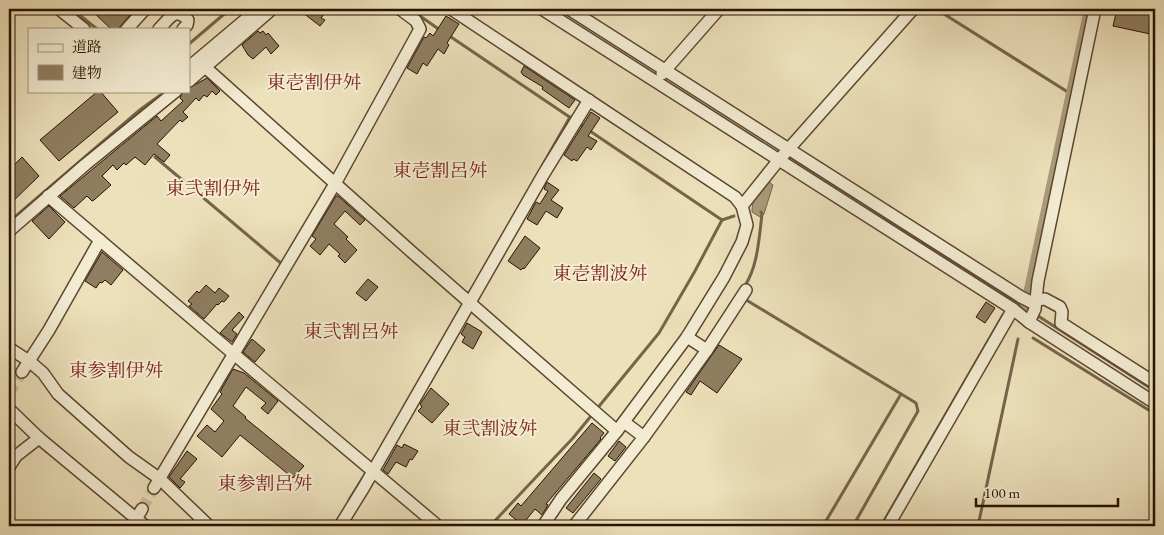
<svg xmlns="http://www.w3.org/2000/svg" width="1164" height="535" font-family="'EB Garamond','Noto Serif JP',serif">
<rect width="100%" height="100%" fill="#ede1bb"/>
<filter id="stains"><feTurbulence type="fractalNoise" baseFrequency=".004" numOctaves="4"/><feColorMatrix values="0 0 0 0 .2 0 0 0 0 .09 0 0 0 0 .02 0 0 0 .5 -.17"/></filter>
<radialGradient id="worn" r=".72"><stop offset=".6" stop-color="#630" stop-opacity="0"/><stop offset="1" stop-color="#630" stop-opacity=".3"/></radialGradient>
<path fill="#aa9b7b" stroke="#76644a" d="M 768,181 L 773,185 L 764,214 L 760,217 L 752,212 C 751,200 761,191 768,181 Z"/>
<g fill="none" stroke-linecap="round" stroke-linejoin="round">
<g stroke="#76644a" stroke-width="3">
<path d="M 72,9 L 97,29"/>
<path d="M 410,9 L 440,30"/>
<path d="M 560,9 L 568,14"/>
<path d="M 936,9 L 1071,94"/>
<path d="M 448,35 L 571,118"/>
<path d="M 189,44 L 230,9"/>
<path d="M 578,123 L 716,216 L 722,220 L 734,216"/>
<path d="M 787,155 L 1030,311"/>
<path d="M 155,157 L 283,265"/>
<path d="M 542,166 L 570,117"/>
<path d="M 9,222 L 141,109 L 166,91"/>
<path d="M 744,287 C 758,267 759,238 762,214 L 761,212"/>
<path d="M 743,298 L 916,403 L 918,411 L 853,526"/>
<path d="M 1035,314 L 1155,391"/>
<path d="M 1033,338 L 1155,414"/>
<path d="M 349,500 L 367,471"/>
<path d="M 490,526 L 573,438 L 659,333 L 695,271 L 722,220"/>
<path d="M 567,526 L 572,520"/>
<path d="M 823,526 L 901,394"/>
<path d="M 881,526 L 1003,315"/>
<path d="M 978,526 L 1018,339"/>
</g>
<path stroke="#aa9b7b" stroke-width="10" d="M 1025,308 L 1089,9"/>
</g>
<g fill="#8f7e61" stroke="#291200">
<path d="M 90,9 L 135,9 L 118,29 L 111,29 Z"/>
<path d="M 298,9 L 328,9 L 321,18 L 325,20 L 320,26 Z"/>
<path d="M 1117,9 L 1142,9 L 1155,11 L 1155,35 L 1113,26 Z"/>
<path d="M 446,16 L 459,24 L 447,43 L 449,45 L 444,54 L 438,49 L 427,66 L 423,63 L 417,74 L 407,68 L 424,37 L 426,38 L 430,33 L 433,36 Z"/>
<path d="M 258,31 L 260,33 L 263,31 L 266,35 L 268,33 L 279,46 L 271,54 L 266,47 L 253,59 L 248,55 L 242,45 Z"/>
<path d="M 524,66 L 575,100 L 569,108 L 542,89 L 543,87 L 523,75 L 521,72 Z"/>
<path d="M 207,78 L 220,91 L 216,95 L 212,91 L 207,97 L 204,95 L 199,101 L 196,98 L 183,112 L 188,117 L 182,122 L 180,120 L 157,144 L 170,155 L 164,162 L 154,154 L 145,165 L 135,157 L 126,165 L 124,163 L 117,170 L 113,165 L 102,176 L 111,185 L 94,200 L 92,201 L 87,196 L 74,208 L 60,196 L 157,116 L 161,121 L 183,101 L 180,98 L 183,91 L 189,91 L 189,88 Z"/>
<path d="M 98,91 L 100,91 L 118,112 L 59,161 L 40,140 Z"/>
<path d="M 591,112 L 600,118 L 588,136 L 597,141 L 591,150 L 587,147 L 577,161 L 573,159 L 572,161 L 564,155 Z"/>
<path d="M 22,157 L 39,176 L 9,205 L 9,170 Z"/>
<path d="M 547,182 L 559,190 L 551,200 L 563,208 L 557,218 L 546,211 L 537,225 L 527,219 L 536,202 L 540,204 L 548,191 L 544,189 Z"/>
<path d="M 336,196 L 338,196 L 365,220 L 360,225 L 345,211 L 334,224 L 348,237 L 346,239 L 357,250 L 345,263 L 338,256 L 340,254 L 329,244 L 320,255 L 310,246 L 316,239 L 312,236 Z"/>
<path d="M 49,206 L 65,222 L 49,239 L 32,221 Z"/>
<path d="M 525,236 L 540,248 L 524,269 L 523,268 L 521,270 L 508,261 Z"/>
<path d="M 102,252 L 123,270 L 111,285 L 105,280 L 102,283 L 100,282 L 96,288 L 85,281 Z"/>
<path d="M 368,279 L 378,287 L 366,301 L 356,293 Z"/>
<path d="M 206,285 L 215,293 L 219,288 L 229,296 L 224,302 L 222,301 L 218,305 L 217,304 L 204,319 L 189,306 L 192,304 L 188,301 L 197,291 L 199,293 Z"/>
<path d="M 986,302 L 995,308 L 985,323 L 976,317 Z"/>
<path d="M 239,312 L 244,317 L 232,330 L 237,334 L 232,342 L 220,333 Z"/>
<path d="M 467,323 L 482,332 L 473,349 L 462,342 L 465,337 L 461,334 Z"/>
<path d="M 252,339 L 265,350 L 255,362 L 243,352 Z"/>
<path d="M 719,345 L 742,359 L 717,393 L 700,381 L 691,395 L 686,392 Z"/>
<path d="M 233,369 L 244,373 L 278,401 L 268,414 L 261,408 L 266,403 L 246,387 L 233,406 L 246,417 L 245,418 L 304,466 L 293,478 L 240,435 L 222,457 L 197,436 L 207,425 L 215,432 L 224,421 L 211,409 L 222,394 L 220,392 Z"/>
<path d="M 431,388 L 449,404 L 432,423 L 418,411 L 422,407 L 420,404 Z"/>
<path d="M 592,423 L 604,433 L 600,438 L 601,439 L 546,504 L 548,505 L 542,515 L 535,509 L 522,525 L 509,514 L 518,503 L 521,506 Z"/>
<path d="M 619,441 L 626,447 L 615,461 L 608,456 Z"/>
<path d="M 404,444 L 418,451 L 412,460 L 410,459 L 406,467 L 396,462 L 388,474 L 383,470 L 397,445 L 402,448 Z"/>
<path d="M 187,451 L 197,459 L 180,479 L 185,482 L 180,488 L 169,477 Z"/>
<path d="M 594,473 L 601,479 L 573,513 L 566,508 Z"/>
</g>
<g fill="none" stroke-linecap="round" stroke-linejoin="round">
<g stroke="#d0c29f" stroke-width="11" stroke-dasharray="11 5.5" stroke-linecap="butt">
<path d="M 9,394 L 22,372"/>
<path d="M 142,509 L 154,488"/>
</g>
<g stroke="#5a462f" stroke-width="14">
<g id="minor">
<path d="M 59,9 L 84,29"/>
<path d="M 451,9 L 735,197 L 742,206"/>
<path d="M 542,9 L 1013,309 L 1029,322 L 1155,403"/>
<path d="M 569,9 L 1021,297 L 1035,304"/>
<path d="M 127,29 L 145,9"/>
<path d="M 159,29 C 169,19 175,6 188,20 L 187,25 L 183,29"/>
<path d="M 189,67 L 258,9"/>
<path d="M 205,67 L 414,254 L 617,431"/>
<path d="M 662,74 L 719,9"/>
<path d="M 189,81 L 272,9"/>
<path d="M 48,196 L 229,350 L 438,526"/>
<path d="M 9,231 L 86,164 L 176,91"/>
<path d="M 1036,300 L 1045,299 L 1060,307 L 1062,312 L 1061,323 L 1155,383"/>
<path d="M 1029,322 L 1035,309 L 1038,281 L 1095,9"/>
<path d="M 687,337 L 707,350"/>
<path d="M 9,348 L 29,361 L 43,373 L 58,394 L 129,457 L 160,479 L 209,526"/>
<path d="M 22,372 L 49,330 L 100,240"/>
<path d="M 9,409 L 39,438 L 145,526"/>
<path d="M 624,422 L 644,437"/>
<path d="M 9,467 L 16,456 L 39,438"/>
<path d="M 154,488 L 336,182 L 420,29 L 416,21 L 400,9"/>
<path d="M 132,526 L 142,509"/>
<path d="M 340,526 L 364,487 L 543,175 L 589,100"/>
<path d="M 543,526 L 561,499 L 617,431 L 687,337 L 724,277 L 742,242 L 747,225 L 742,206 L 778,161 L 913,9"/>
<path d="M 574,526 L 644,437 L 707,350 L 746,290"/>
<path d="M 888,526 L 1013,309"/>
</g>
</g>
<use href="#minor" stroke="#f3ecd3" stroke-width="11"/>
</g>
<g text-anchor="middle" stroke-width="4" stroke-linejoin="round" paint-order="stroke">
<g font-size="19" fill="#7a1f14" stroke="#f3ecd3">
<text x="314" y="89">東壱割伊舛</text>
<text x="440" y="177">東壱割呂舛</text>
<text x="213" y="195">東弐割伊舛</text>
<text x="600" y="280">東壱割波舛</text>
<text x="351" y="338">東弐割呂舛</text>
<text x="116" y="377">東参割伊舛</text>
<text x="490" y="435">東弐割波舛</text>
<text x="265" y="490">東参割呂舛</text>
</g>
</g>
<rect width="1164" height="535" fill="none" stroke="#ede1bb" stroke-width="30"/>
<rect x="10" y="10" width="1144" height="515" fill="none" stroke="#291200" stroke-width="2.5"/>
<rect x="15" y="15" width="1134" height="505" fill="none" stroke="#291200"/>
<rect x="28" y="28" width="162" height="65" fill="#f3ecd3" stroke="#a2957f"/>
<rect x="38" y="44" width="25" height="8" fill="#f3ecd3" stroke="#a2957f"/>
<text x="72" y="52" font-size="15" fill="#291200">道路</text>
<rect x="38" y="65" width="25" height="15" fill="#8f7e61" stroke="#a2957f"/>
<text x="72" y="78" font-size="15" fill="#291200">建物</text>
<path d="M976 498v8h142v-8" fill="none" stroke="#291200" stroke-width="2.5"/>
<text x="984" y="498" font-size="15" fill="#291200" stroke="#f3ecd3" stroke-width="4" paint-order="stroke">100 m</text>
<rect width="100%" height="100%" filter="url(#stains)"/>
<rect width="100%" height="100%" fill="url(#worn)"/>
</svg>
